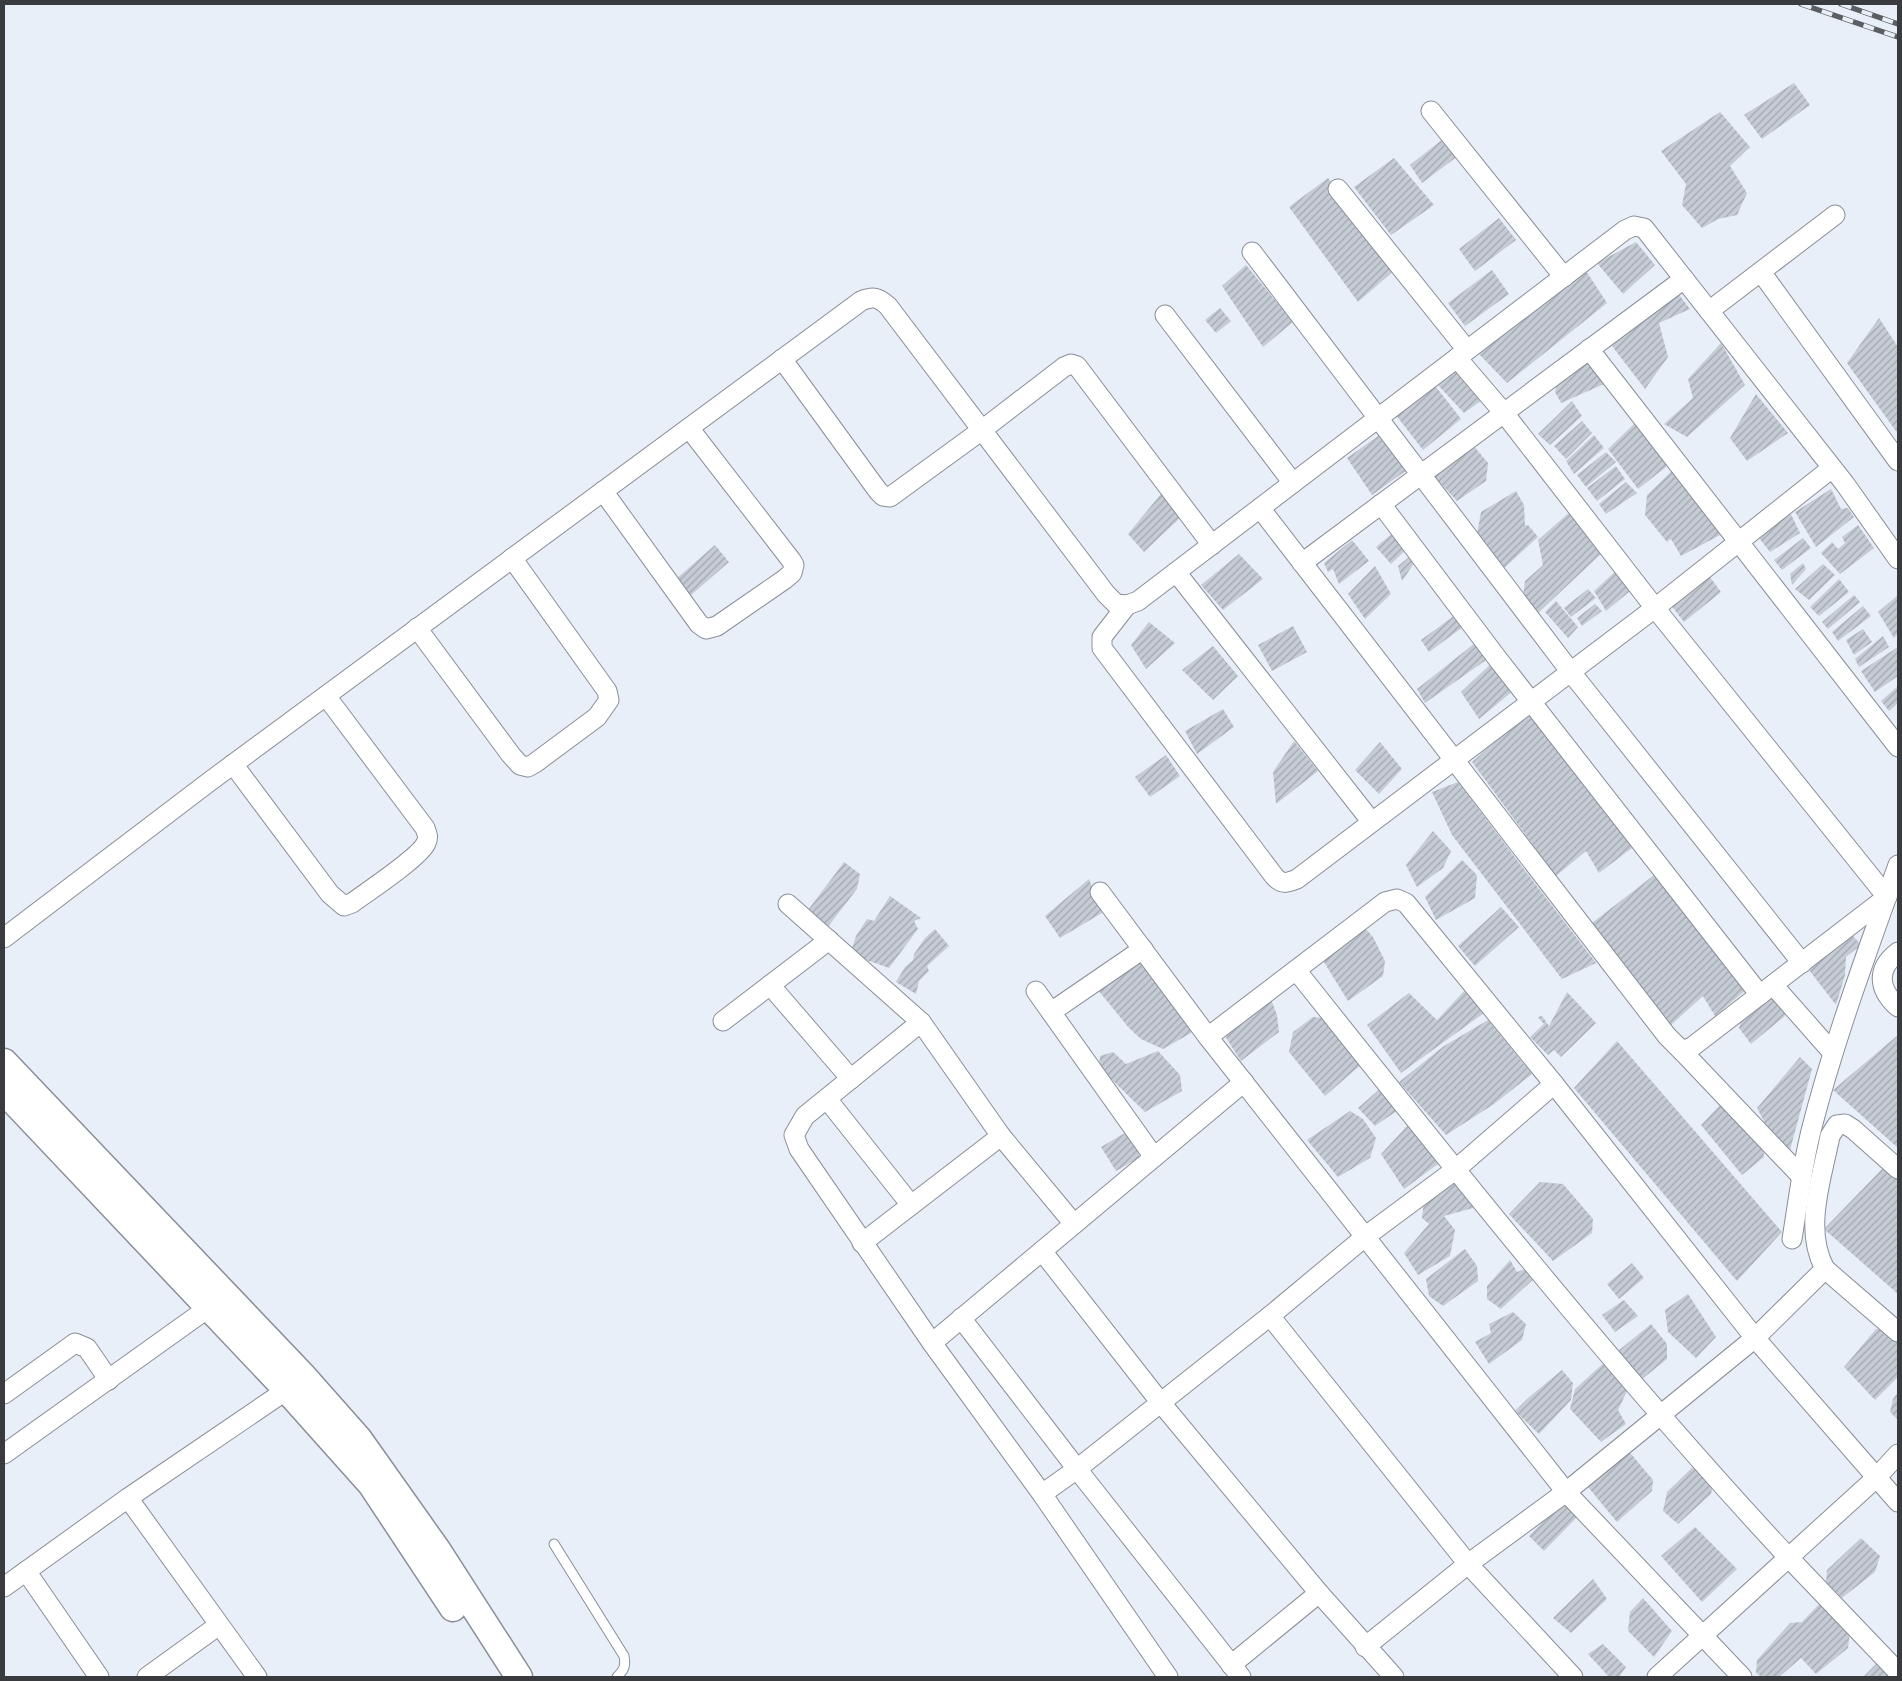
<svg xmlns="http://www.w3.org/2000/svg" width="1902" height="1681" font-family="Helvetica,sans-serif">
<defs>
<pattern id="building-hatch" width="6" height="6" patternUnits="userSpaceOnUse" patternTransform="scale(1.25)"><rect width="6" height="6" fill="#c6ccd5"/><path d="M-1 1l2-2M0 6l6-6M5 7l2-2" fill="none" stroke="#a2a7ae"/></pattern>
</defs>
<rect width="100%" height="100%" fill="#e9eff8"/>
<g fill="url(#building-hatch)">
<path d="M 1794,83 L 1810,105 L 1762,139 L 1744,115 Z"/>
<path d="M 1720,112 L 1750,147 L 1730,166 L 1747,193 L 1737,215 L 1718,219 L 1702,228 L 1682,205 L 1686,184 L 1661,151 Z"/>
<path d="M 1444,138 L 1458,156 L 1422,183 L 1410,165 Z"/>
<path d="M 1394,158 L 1434,205 L 1391,235 L 1354,187 Z"/>
<path d="M 1328,178 L 1396,269 L 1358,302 L 1289,207 Z"/>
<path d="M 1499,218 L 1516,240 L 1475,271 L 1459,249 Z"/>
<path d="M 1636,242 L 1655,265 L 1623,294 L 1597,263 Z"/>
<path d="M 1246,265 L 1293,322 L 1263,347 L 1222,286 Z"/>
<path d="M 1492,270 L 1509,294 L 1465,326 L 1448,303 Z"/>
<path d="M 1586,271 L 1607,303 L 1507,383 L 1478,353 Z"/>
<path d="M 1673,287 L 1690,309 L 1659,323 L 1668,357 L 1645,389 L 1612,346 Z"/>
<path d="M 1220,308 L 1231,321 L 1216,333 L 1205,320 Z"/>
<path d="M 1879,318 L 1898,347 L 1898,434 L 1847,363 Z"/>
<path d="M 1721,343 L 1745,385 L 1687,437 L 1664,424 L 1693,398 L 1688,379 Z"/>
<path d="M 1586,357 L 1604,384 L 1561,403 L 1555,392 L 1558,377 Z"/>
<path d="M 1458,366 L 1485,398 L 1464,413 L 1436,383 Z"/>
<path d="M 1433,383 L 1461,419 L 1423,450 L 1395,414 Z"/>
<path d="M 1756,394 L 1788,433 L 1747,461 L 1730,438 Z"/>
<path d="M 1572,401 L 1582,416 L 1550,445 L 1538,434 Z"/>
<path d="M 1638,420 L 1666,452 L 1666,467 L 1638,489 L 1608,449 Z"/>
<path d="M 1582,421 L 1592,433 L 1566,459 L 1554,446 Z"/>
<path d="M 1381,434 L 1407,470 L 1372,495 L 1347,458 Z"/>
<path d="M 1594,435 L 1604,448 L 1574,474 L 1566,461 Z"/>
<path d="M 1472,444 L 1488,463 L 1486,481 L 1457,501 L 1433,475 Z"/>
<path d="M 1606,452 L 1616,462 L 1586,487 L 1577,475 Z"/>
<path d="M 1616,466 L 1625,479 L 1597,501 L 1587,488 Z"/>
<path d="M 1677,466 L 1708,510 L 1720,535 L 1681,556 L 1671,539 L 1667,542 L 1645,515 L 1647,495 Z"/>
<path d="M 1626,482 L 1637,493 L 1606,514 L 1599,504 Z"/>
<path d="M 1165,489 L 1182,516 L 1144,552 L 1128,534 Z"/>
<path d="M 1831,489 L 1841,509 L 1848,508 L 1854,517 L 1816,547 L 1795,512 Z"/>
<path d="M 1516,491 L 1524,505 L 1525,525 L 1528,525 L 1538,537 L 1502,570 L 1476,540 L 1481,512 Z"/>
<path d="M 1788,508 L 1800,533 L 1770,552 L 1759,538 Z"/>
<path d="M 1571,511 L 1603,552 L 1537,614 L 1523,597 L 1525,581 L 1543,565 L 1538,540 Z"/>
<path d="M 1858,525 L 1874,548 L 1840,574 L 1821,553 L 1832,542 L 1838,549 L 1845,543 L 1842,537 Z"/>
<path d="M 1394,532 L 1407,549 L 1391,564 L 1376,547 Z"/>
<path d="M 1803,538 L 1811,548 L 1782,570 L 1774,560 Z"/>
<path d="M 1352,540 L 1369,561 L 1339,584 L 1333,569 L 1328,572 L 1324,563 Z"/>
<path d="M 715,545 L 729,562 L 690,596 L 676,579 Z"/>
<path d="M 1239,554 L 1263,579 L 1223,610 L 1201,585 Z"/>
<path d="M 1410,556 L 1415,562 L 1402,581 L 1398,566 Z"/>
<path d="M 1803,563 L 1806,569 L 1792,585 L 1790,574 Z"/>
<path d="M 1823,564 L 1835,575 L 1809,600 L 1795,589 Z"/>
<path d="M 1375,566 L 1391,594 L 1365,619 L 1348,594 Z"/>
<path d="M 1619,568 L 1635,587 L 1606,611 L 1594,591 Z"/>
<path d="M 1707,573 L 1721,592 L 1684,622 L 1670,604 Z"/>
<path d="M 1839,579 L 1849,592 L 1819,616 L 1810,607 Z"/>
<path d="M 1588,589 L 1596,598 L 1571,617 L 1564,608 Z"/>
<path d="M 1854,595 L 1860,602 L 1828,629 L 1822,622 Z"/>
<path d="M 1898,595 L 1898,634 L 1894,638 L 1878,612 Z"/>
<path d="M 1556,601 L 1578,627 L 1568,638 L 1545,612 Z"/>
<path d="M 1595,604 L 1602,611 L 1582,626 L 1577,618 Z"/>
<path d="M 1863,606 L 1871,616 L 1838,641 L 1832,632 Z"/>
<path d="M 1455,615 L 1463,627 L 1429,652 L 1421,640 Z"/>
<path d="M 1149,622 L 1175,643 L 1146,669 L 1131,645 Z"/>
<path d="M 1293,626 L 1307,652 L 1272,671 L 1258,645 Z"/>
<path d="M 1863,629 L 1872,642 L 1854,655 L 1846,640 Z"/>
<path d="M 1883,636 L 1889,647 L 1859,667 L 1855,659 Z"/>
<path d="M 1475,643 L 1489,658 L 1425,703 L 1417,689 Z"/>
<path d="M 1213,646 L 1238,676 L 1213,700 L 1182,670 Z"/>
<path d="M 1898,647 L 1898,676 L 1875,692 L 1861,671 Z"/>
<path d="M 1497,658 L 1519,686 L 1479,719 L 1461,692 Z"/>
<path d="M 1898,686 L 1898,703 L 1889,711 L 1881,701 Z"/>
<path d="M 1223,709 L 1234,727 L 1197,754 L 1185,731 Z"/>
<path d="M 1526,714 L 1534,715 L 1636,845 L 1599,873 L 1586,851 L 1556,876 L 1472,762 Z"/>
<path d="M 1294,741 L 1318,771 L 1276,804 L 1273,772 Z"/>
<path d="M 1380,742 L 1402,769 L 1379,794 L 1355,770 Z"/>
<path d="M 1166,755 L 1180,776 L 1150,797 L 1135,777 Z"/>
<path d="M 1458,782 L 1523,868 L 1596,963 L 1562,979 L 1452,835 L 1432,792 Z"/>
<path d="M 1433,831 L 1451,851 L 1443,868 L 1417,887 L 1406,865 Z"/>
<path d="M 1462,860 L 1477,875 L 1475,898 L 1436,920 L 1425,897 Z"/>
<path d="M 844,862 L 860,874 L 857,889 L 827,928 L 808,910 Z"/>
<path d="M 1658,872 L 1747,989 L 1715,1016 L 1703,996 L 1670,1026 L 1592,923 Z"/>
<path d="M 1089,879 L 1102,913 L 1060,938 L 1045,916 Z"/>
<path d="M 890,896 L 921,918 L 914,921 L 918,929 L 889,968 L 850,954 L 856,936 L 867,919 L 874,921 Z"/>
<path d="M 1501,907 L 1519,927 L 1475,966 L 1458,946 Z"/>
<path d="M 1364,927 L 1373,937 L 1385,961 L 1383,976 L 1348,1001 L 1322,959 Z"/>
<path d="M 935,929 L 949,946 L 927,966 L 929,971 L 919,981 L 916,994 L 896,982 L 905,967 L 913,960 L 914,954 L 925,938 Z"/>
<path d="M 1847,929 L 1861,945 L 1846,957 L 1845,975 L 1836,1005 L 1809,970 L 1814,957 Z"/>
<path d="M 1142,953 L 1192,1014 L 1191,1033 L 1163,1049 L 1141,1039 L 1129,1028 L 1098,990 Z"/>
<path d="M 1468,987 L 1484,1013 L 1401,1073 L 1367,1025 L 1409,993 L 1437,1020 Z"/>
<path d="M 1567,992 L 1596,1023 L 1561,1057 L 1554,1050 L 1548,1055 L 1530,1037 L 1544,1024 L 1538,1017 L 1542,1016 L 1549,1026 Z"/>
<path d="M 1771,992 L 1783,1002 L 1785,1016 L 1751,1044 L 1739,1028 L 1743,1014 Z"/>
<path d="M 1270,997 L 1277,1015 L 1279,1032 L 1241,1061 L 1223,1033 Z"/>
<path d="M 1313,1017 L 1323,1018 L 1363,1063 L 1325,1096 L 1289,1052 L 1293,1032 Z"/>
<path d="M 1488,1020 L 1532,1074 L 1494,1104 L 1446,1135 L 1399,1082 L 1444,1046 Z"/>
<path d="M 1898,1035 L 1898,1148 L 1833,1090 Z"/>
<path d="M 1617,1041 L 1782,1232 L 1737,1281 L 1574,1088 Z"/>
<path d="M 1158,1051 L 1180,1075 L 1182,1091 L 1145,1112 L 1099,1067 L 1100,1056 L 1113,1052 L 1126,1064 Z"/>
<path d="M 1800,1057 L 1812,1069 L 1790,1150 L 1765,1123 L 1757,1108 Z"/>
<path d="M 1383,1086 L 1397,1111 L 1375,1126 L 1358,1108 Z"/>
<path d="M 1722,1103 L 1763,1145 L 1764,1157 L 1742,1175 L 1701,1125 Z"/>
<path d="M 1350,1111 L 1363,1119 L 1376,1138 L 1370,1158 L 1338,1177 L 1307,1140 Z"/>
<path d="M 1408,1125 L 1436,1154 L 1438,1164 L 1404,1189 L 1381,1154 Z"/>
<path d="M 1130,1130 L 1139,1146 L 1139,1158 L 1116,1171 L 1101,1147 Z"/>
<path d="M 1884,1167 L 1898,1180 L 1898,1294 L 1824,1229 Z"/>
<path d="M 1455,1172 L 1473,1191 L 1473,1208 L 1444,1216 L 1455,1230 L 1450,1256 L 1418,1275 L 1404,1253 L 1429,1224 L 1422,1218 L 1424,1201 Z"/>
<path d="M 1540,1182 L 1563,1184 L 1593,1219 L 1592,1233 L 1553,1261 L 1509,1214 Z"/>
<path d="M 1465,1249 L 1477,1266 L 1478,1281 L 1443,1306 L 1429,1296 L 1426,1279 Z"/>
<path d="M 1510,1260 L 1517,1272 L 1535,1265 L 1537,1276 L 1501,1309 L 1487,1299 L 1487,1286 Z"/>
<path d="M 1632,1263 L 1644,1278 L 1619,1299 L 1607,1284 Z"/>
<path d="M 1688,1294 L 1716,1337 L 1696,1358 L 1668,1332 L 1665,1310 Z"/>
<path d="M 1624,1300 L 1638,1316 L 1615,1332 L 1602,1315 Z"/>
<path d="M 1513,1312 L 1526,1324 L 1522,1340 L 1489,1364 L 1475,1342 L 1491,1333 L 1489,1324 Z"/>
<path d="M 1651,1324 L 1667,1344 L 1667,1359 L 1641,1380 L 1618,1351 Z"/>
<path d="M 1876,1329 L 1887,1329 L 1898,1341 L 1898,1377 L 1875,1400 L 1844,1367 Z"/>
<path d="M 1608,1359 L 1629,1387 L 1618,1410 L 1626,1424 L 1601,1442 L 1570,1409 L 1575,1389 Z"/>
<path d="M 1562,1370 L 1573,1383 L 1571,1400 L 1539,1434 L 1515,1411 L 1528,1398 Z"/>
<path d="M 1898,1392 L 1898,1420 L 1890,1412 L 1893,1399 Z"/>
<path d="M 1626,1448 L 1653,1480 L 1652,1491 L 1617,1522 L 1583,1481 Z"/>
<path d="M 1699,1461 L 1714,1477 L 1711,1494 L 1678,1524 L 1663,1511 L 1667,1492 Z"/>
<path d="M 1567,1497 L 1582,1512 L 1544,1551 L 1529,1536 Z"/>
<path d="M 1695,1527 L 1737,1569 L 1702,1602 L 1661,1556 Z"/>
<path d="M 1861,1538 L 1880,1556 L 1875,1572 L 1842,1598 L 1826,1582 L 1827,1570 Z"/>
<path d="M 1593,1579 L 1607,1599 L 1571,1633 L 1553,1618 Z"/>
<path d="M 1643,1598 L 1672,1631 L 1654,1657 L 1628,1631 L 1630,1612 Z"/>
<path d="M 1822,1601 L 1850,1632 L 1848,1648 L 1816,1674 L 1801,1658 L 1779,1677 L 1762,1677 L 1756,1673 L 1757,1660 L 1790,1623 L 1802,1622 Z"/>
<path d="M 1603,1644 L 1626,1667 L 1619,1677 L 1609,1677 L 1588,1654 Z"/>
<path d="M 1879,1661 L 1894,1677 L 1863,1677 Z"/>
</g>
<g fill="none" stroke-linecap="round" stroke-linejoin="round">
<g stroke="#898e97" stroke-width="11">
<path id="lane" d="M 554,1544 L 624,1656 C 626,1666 624,1670 617,1677"/>
</g>
<g stroke="#898e97" stroke-width="21">
<g id="street">
<path d="M 1431,111 L 1564,277"/>
<path d="M 1338,189 L 1467,350"/>
<path d="M 1252,252 L 1570,671 L 1802,963"/>
<path d="M 1761,272 L 1898,461"/>
<path d="M 1709,311 L 1835,215"/>
<path d="M 1165,315 L 1293,483"/>
<path d="M 1589,349 L 1898,747"/>
<path d="M 782,359 L 878,491 L 883,496 L 890,497 L 982,430 L 1064,367 L 1071,364 L 1077,366 L 1212,545"/>
<path d="M 603,491 L 699,624 L 706,629 L 717,626 L 785,579 L 792,573 L 794,565 L 791,560 L 689,428"/>
<path d="M 1381,504 L 1497,658 L 1760,995"/>
<path d="M 1260,508 L 1667,1036 L 1682,1051 L 1692,1047 L 1887,897 L 1655,608 L 1504,413 L 1457,358"/>
<path d="M 1302,563 L 1684,279"/>
<path d="M 1176,572 L 1371,821"/>
<path d="M 1127,605 L 1102,637 L 1102,648 L 1274,876 C 1282,885 1287,883 1297,879 L 1655,608 L 1832,468"/>
<path d="M 417,628 L 511,755 L 520,765 L 528,767 L 535,763 L 597,717 L 609,700 L 607,691 L 512,558"/>
<path d="M 233,764 L 330,894 L 344,906 L 352,903 C 367,892 420,857 426,843 C 429,837 427,834 425,828 L 326,696"/>
<path d="M 1100,892 L 1208,1037 L 1566,1492 L 1742,1677"/>
<path d="M 788,904 L 921,1022 L 1001,1136 L 1074,1224"/>
<path d="M 4,938 L 209,782 L 861,301 C 873,296 878,297 888,306 L 1106,594 L 1116,604 L 1127,605 L 1138,601 L 1625,230 L 1634,226 L 1644,228 L 1845,484 L 1898,559"/>
<path d="M 1898,952 C 1876,969 1878,989 1898,1007"/>
<path d="M 1296,970 C 1455,1170 1615,1371 1789,1558 C 1825,1596 1862,1634 1898,1672"/>
<path d="M 770,985 L 851,1079"/>
<path d="M 1773,985 L 1833,1053"/>
<path d="M 1036,991 L 1154,1157"/>
<path d="M 1051,1012 L 1143,949"/>
<path d="M 723,1021 L 829,940"/>
<path d="M 921,1022 L 805,1116 L 794,1135 L 799,1149 L 932,1343 L 1042,1494 L 1168,1677"/>
<path d="M 1208,1037 L 1385,902 L 1397,899 L 1406,903 L 1554,1084 L 1755,1338 L 1898,1502"/>
<path d="M 1682,1051 L 1801,1176"/>
<path d="M 827,1099 L 911,1205"/>
<path d="M 1792,1239 C 1798,1203 1802,1167 1811,1131 C 1834,1040 1867,953 1898,865"/>
<path d="M 862,1243 L 1001,1136"/>
<path d="M 1042,1251 L 1161,1403 L 1319,1593 L 1394,1677"/>
<path d="M 1825,1269 L 1898,1332"/>
<path d="M 1270,1316 L 1468,1564 L 1573,1677"/>
<path d="M 961,1318 L 1077,1469 L 1042,1494"/>
<path d="M 932,1343 L 1244,1082"/>
<path d="M 4,1394 L 75,1343 L 87,1348 L 109,1380"/>
<path d="M 4,1454 L 218,1301"/>
<path d="M 128,1498 L 257,1677"/>
<path d="M 26,1571 L 99,1677"/>
<path d="M 4,1587 L 128,1498 L 297,1383"/>
<path d="M 1365,1647 L 1468,1564 L 1566,1492 L 1755,1338 L 1825,1269 C 1803,1229 1822,1178 1830,1136 L 1837,1125 L 1845,1124 L 1853,1129 L 1898,1169"/>
<path d="M 1231,1665 L 1319,1593"/>
<path d="M 147,1677 L 219,1625"/>
<path d="M 1241,1677 L 1077,1469 L 1270,1316 L 1366,1236 L 1455,1170 L 1554,1084"/>
<path d="M 1657,1677 L 1876,1478 L 1898,1454"/>
</g>
</g>
<g stroke="#898e97" stroke-width="29">
<g id="secondary">
<path d="M 4,1062 L 304,1377 L 358,1438 L 438,1551 L 519,1677"/>
<path d="M 4,1091 L 287,1390 L 371,1484 L 453,1608"/>
</g>
</g>
<use href="#lane" stroke="#fff" stroke-width="9"/>
<use href="#street" stroke="#fff" stroke-width="19"/>
<use href="#secondary" stroke="#fff" stroke-width="26"/>
<g stroke="#5b5e63" stroke-width="5.5">
<g id="rail">
<path d="M 1801,4 L 1898,37"/>
<path d="M 1841,4 L 1898,24"/>
</g>
</g>
<use href="#rail" stroke="#e9eff8" stroke-width="4" stroke-dasharray="11" stroke-linecap="butt"/>
</g>
<rect width="1902" height="1681" fill="none" stroke="#393b3f" stroke-width="10"/>
</svg>
